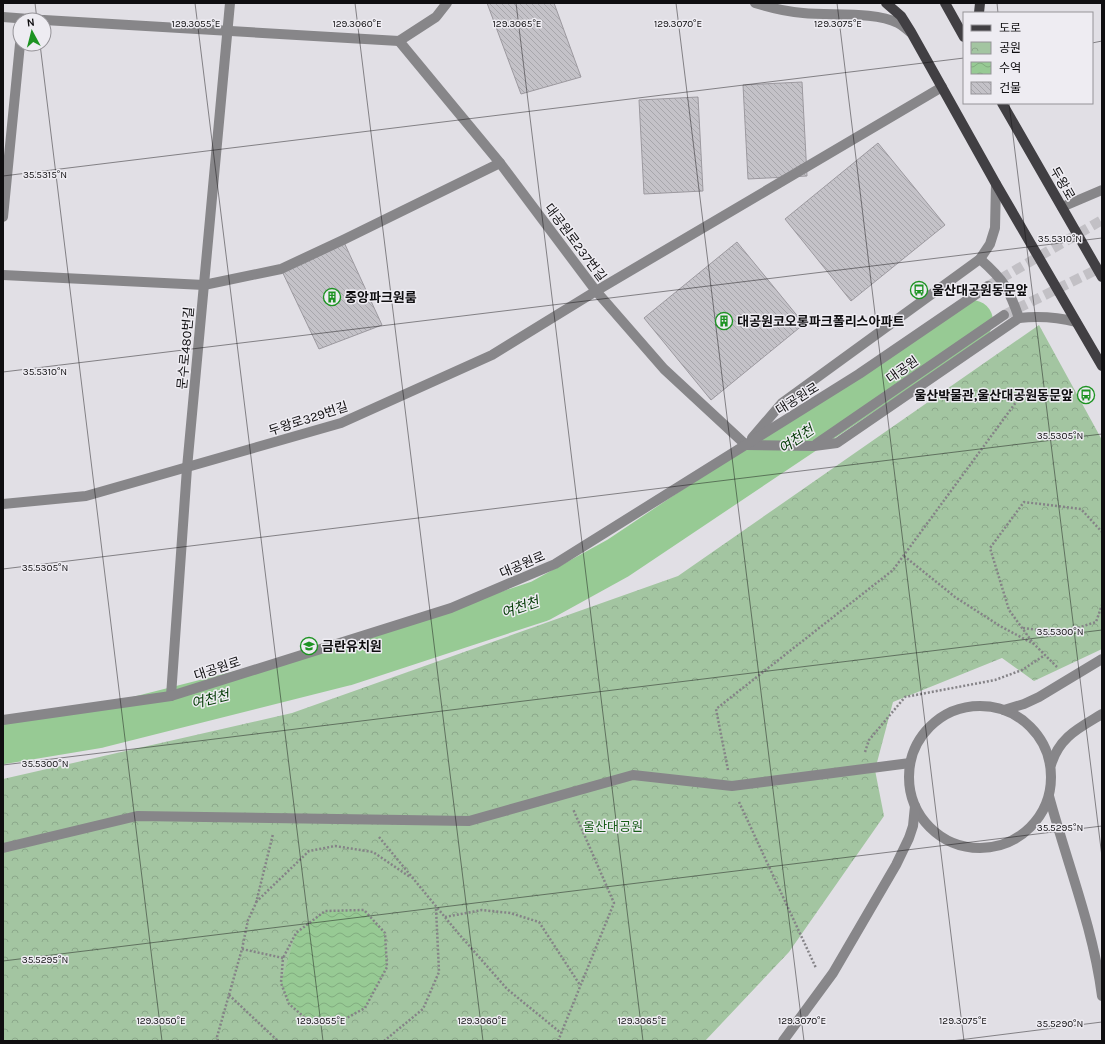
<svg xmlns="http://www.w3.org/2000/svg" width="1105" height="1044" font-family="Karla,'Noto Sans KR',sans-serif">
<defs>
<pattern id="park-crowns" width="20" height="18" patternUnits="userSpaceOnUse"><rect width="20" height="18" fill="#a3c5a1"/><path d="M2 6a3 3 0 1 1 6 0M12 15a3 3 0 1 1 6 0" fill="none" stroke="#8ba88a"/></pattern>
<pattern id="water-waves" width="16" height="10" patternUnits="userSpaceOnUse"><rect width="16" height="10" fill="#97ca94"/><path d="M0 5q4-4 8 0t8 0" fill="none" stroke="#81ac7f"/></pattern>
<pattern id="building-back-hatch" width="6" height="6" patternUnits="userSpaceOnUse"><rect width="6" height="6" fill="#c4c2c8"/><path d="M-1 5l2 2M0 0l6 6M5-1l2 2" fill="none" stroke="#a7a6ab"/></pattern>
</defs>
<rect width="100%" height="100%" fill="#e1dfe5"/>
<path fill="url(#park-crowns)" d="M 1039,325 L 1102,440 L 1102,649 L 1034,681 L 1002,658 L 893,702 L 875,770 L 884,816 L 789,952 L 705,1041 L 3,1041 L 3,779 L 292,713 L 678,576 Z"/>
<path fill="url(#water-waves)" d="M 364,910 L 385,933 L 387,967 L 365,1008 L 343,1020 L 311,1023 L 289,1004 L 281,983 L 296,933 L 325,911 Z"/>
<g fill="none" stroke-linecap="round" stroke-linejoin="round">
<path stroke="#97ca94" stroke-width="42" d="M 3,743 L 99,727 L 345,665 L 540,601 L 618,558 L 972,321"/>
</g>
<g fill="url(#building-back-hatch)" stroke="#9c999f">
<path d="M 487,3 L 554,3 L 581,77 L 521,94 Z"/>
<path d="M 802,82 L 807,176 L 748,179 L 743,85 Z"/>
<path d="M 698,97 L 703,191 L 644,194 L 639,100 Z"/>
<path d="M 878,143 L 945,225 L 851,301 L 785,219 Z"/>
<path d="M 343,240 L 382,325 L 319,349 L 281,269 Z"/>
<path d="M 737,242 L 804,324 L 711,400 L 644,318 Z"/>
</g>
<g fill="none" stroke-linecap="round" stroke-linejoin="round">
<g stroke="#c2c0c5" stroke-width="10" stroke-dasharray="10 5" stroke-linecap="butt">
<path d="M 988,286 L 1102,220"/>
<path d="M 1004,315 L 1102,267"/>
</g>
<g stroke="#858387" stroke-width="2.5" stroke-dasharray="2 2" stroke-linecap="butt">
<path d="M 904,556 L 955,597 L 1000,626 L 1032,643"/>
<path d="M 1023,628 L 1062,633 L 1096,622 L 1102,605"/>
<path d="M 1057,667 L 1033,643 L 1009,610 L 990,548 L 1024,502 L 1081,509 L 1102,532"/>
<path d="M 865,752 L 869,740 L 905,697 L 995,680 L 1022,670 L 1045,655"/>
<path d="M 728,770 L 716,709 L 893,570 L 1022,394"/>
<path d="M 739,802 L 816,968"/>
<path d="M 379,837 L 458,933 L 507,989 L 561,1033"/>
<path d="M 256,902 L 309,851 L 335,846 L 373,852 L 410,877"/>
<path d="M 445,917 L 482,910 L 510,913 L 539,922 L 580,985"/>
<path d="M 242,949 L 283,958 L 281,983 L 289,1004 L 311,1023 L 343,1020 L 365,1008 L 387,967 L 385,933 L 364,910 L 325,911 L 296,933 L 283,958"/>
<path d="M 229,995 L 278,1041"/>
<path d="M 218,1041 L 217,1037 L 242,949 L 248,920 L 256,903 L 273,834"/>
<path d="M 384,1041 L 423,1009 L 439,972 L 436,908"/>
<path d="M 558,1041 L 614,903 L 573,809"/>
</g>
<g stroke="#878689" stroke-width="10">
<path d="M 755,3 C 771,8 787,12 803,13 C 831,16 874,11 898,23 C 902,25 906,29 910,32"/>
<path d="M 3,17 L 42,20"/>
<path d="M 44,20 L 399,41 L 436,17 L 447,3"/>
<path d="M 399,41 L 500,163 L 596,291 L 664,369 L 746,445"/>
<path d="M 1062,207 L 1102,190"/>
<path d="M 3,217 L 20,44"/>
<path d="M 980,259 C 1004,280 1009,289 1019,318"/>
<path d="M 3,275 L 204,285 L 281,269 L 343,240 L 500,163"/>
<path d="M 752,438 L 782,403 L 980,259 L 990,244 L 995,228 L 996,184"/>
<path d="M 816,444 L 1004,315"/>
<path d="M 746,445 L 814,446 L 837,443 L 1019,318 C 1039,316 1057,317 1076,322"/>
<path d="M 3,504 L 86,496 L 341,423 L 492,355 L 596,291 L 942,87"/>
<path d="M 171,696 L 187,468 L 230,3"/>
<circle cx="980" cy="777" r="71"/>
<path d="M 1004,710 L 1024,704 L 1039,697 L 1102,659"/>
<path d="M 3,720 L 171,696 L 451,608 L 555,564 L 859,374 L 988,286"/>
<path d="M 1051,765 C 1059,737 1079,728 1102,714"/>
<path d="M 1049,796 C 1067,863 1093,927 1102,996"/>
<path d="M 3,848 L 137,816 L 469,821 L 633,775 L 732,786 L 910,763"/>
<path d="M 783,1041 L 833,973 L 896,865 L 909,838 L 913,826 L 915,806"/>
</g>
<g stroke="#413f43" stroke-width="10">
<path d="M 886,3 L 901,16 L 911,32 L 996,184 L 1102,366"/>
<path d="M 945,3 L 964,37"/>
<path d="M 979,13 L 980,3"/>
<path d="M 1002,103 L 1102,277"/>
</g>
</g>
<path fill="none" stroke="#0f0e10" stroke-width="1" stroke-opacity="0.45" d="M 35,3 L 37,20M 195,3 L 323,1041M 355,3 L 483,1041M 516,3 L 643,1041M 676,3 L 804,1041M 837,3 L 964,1041M 997,3 L 998,13M 1092,43 L 1102,41M 40,44 L 162,1041M 1009,103 L 1102,857M 3,176 L 964,58M 3,372 L 1102,238M 3,569 L 1102,434M 3,765 L 1102,630M 3,961 L 1102,826M 951,1041 L 1102,1022"/>
<defs>
<g id="bus-ring" transform="scale(0.9)"><circle r="9.5" fill="#eeecf2" stroke="#1d9322" stroke-width="1.5"/><path d="M-5-6H5V4H4V6H2V4H-2V6H-4V4H-5ZM-3.5-4V0h7V-4ZM-3.5 1.2v1.5H-2V1.2ZM2 1.2v1.5H3.5V1.2Z" fill="#1d9322"/></g>
<g id="building-ring" transform="scale(0.9)"><circle r="9.5" fill="#eeecf2" stroke="#1d9322" stroke-width="1.5"/><path d="M-4-6H4V6H1V3H-1V6H-4ZM-2.5-4.3h1.7v1.8h-1.7ZM.8-4.3h1.7v1.8H.8ZM-2.5-1h1.7V.8h-1.7ZM.8-1h1.7V.8H.8Z" fill="#1d9322"/></g>
<g id="school-ring" transform="scale(0.9)"><circle r="9.5" fill="#eeecf2" stroke="#1d9322" stroke-width="1.5"/><path d="M0-5L7-2L0 1L-7-2ZM-4 1L0 2.5L4 1V4Q0 6-4 4Z" fill="#1d9322"/></g>
</defs>
<g fill-rule="evenodd">
<use href="#bus-ring" x="919" y="290"/>
<use href="#building-ring" x="332" y="297"/>
<use href="#building-ring" x="724" y="321"/>
<use href="#bus-ring" x="1086" y="395"/>
<use href="#school-ring" x="309" y="646"/>
</g>
<g text-anchor="middle" stroke-width="3" stroke-linejoin="round" paint-order="stroke">
<g font-size="13" fill="#0f0e10" stroke="#eeecf2">
<text transform="translate(1063 183) rotate(60)" y="5">두왕로</text>
<text transform="translate(576 242) rotate(53)" y="5">대공원로237번길</text>
<text transform="translate(185 348) rotate(-85)" y="5">문수로480번길</text>
<text transform="translate(902 369) rotate(-35)" y="5">대공원</text>
<text transform="translate(797 398) rotate(-32)" y="5">대공원로</text>
<text transform="translate(308 418) rotate(-18)" y="5">두왕로329번길</text>
<text transform="translate(522 564) rotate(-23)" y="5">대공원로</text>
<text transform="translate(217 668) rotate(-18)" y="5">대공원로</text>
</g>
<g font-size="13" font-weight="bold" fill="#0f0e10" stroke="#eeecf2" text-anchor="start">
<text x="932" y="295">울산대공원동문앞</text>
<text x="345" y="302">중앙파크원룸</text>
<text x="737" y="326">대공원코오롱파크폴리스아파트</text>
<text x="1073" y="400" text-anchor="end">울산박물관,울산대공원동문앞</text>
<text x="322" y="651">금란유치원</text>
</g>
<g font-size="13" fill="#185e19" stroke="#eeecf2">
<text x="613" y="831">울산대공원</text>
</g>
<g font-size="14" font-style="italic" fill="#003903" stroke="#eeecf2">
<text transform="translate(796 439) rotate(-34)" y="5">여천천</text>
<text transform="translate(520 607) rotate(-19)" y="5">여천천</text>
<text transform="translate(210 699) rotate(-14)" y="5">여천천</text>
</g>
</g>
<g font-size="10" text-anchor="middle" fill="#0f0e10" stroke="#eeecf2" stroke-width="3" stroke-linejoin="round" paint-order="stroke">
<text x="196" y="27">129.3055°E</text>
<text x="357" y="27">129.3060°E</text>
<text x="517" y="27">129.3065°E</text>
<text x="678" y="27">129.3070°E</text>
<text x="838" y="27">129.3075°E</text>
<text x="45" y="178">35.5315°N</text>
<text x="1060" y="242">35.5310°N</text>
<text x="45" y="375">35.5310°N</text>
<text x="1060" y="439">35.5305°N</text>
<text x="45" y="571">35.5305°N</text>
<text x="1060" y="635">35.5300°N</text>
<text x="45" y="767">35.5300°N</text>
<text x="1060" y="831">35.5295°N</text>
<text x="45" y="963">35.5295°N</text>
<text x="161" y="1024">129.3050°E</text>
<text x="321" y="1024">129.3055°E</text>
<text x="482" y="1024">129.3060°E</text>
<text x="642" y="1024">129.3065°E</text>
<text x="802" y="1024">129.3070°E</text>
<text x="963" y="1024">129.3075°E</text>
<text x="1060" y="1027">35.5290°N</text>
</g>
<rect width="1105" height="1044" fill="none" stroke="#0f0e10" stroke-width="8"/>
<rect x="963" y="12" width="130" height="92" fill="#eeecf2" stroke="#959398"/>
<rect x="971" y="25" width="20" height="6" fill="#413f43" stroke="#959398"/>
<text x="999" y="32" font-size="12" fill="#0f0e10">도로</text>
<rect x="971" y="42" width="20" height="12" fill="url(#park-crowns)" stroke="#959398"/>
<text x="999" y="52" font-size="12" fill="#0f0e10">공원</text>
<rect x="971" y="62" width="20" height="12" fill="url(#water-waves)" stroke="#959398"/>
<text x="999" y="72" font-size="12" fill="#0f0e10">수역</text>
<rect x="971" y="82" width="20" height="12" fill="url(#building-back-hatch)" stroke="#959398"/>
<text x="999" y="92" font-size="12" fill="#0f0e10">건물</text>
<g transform="translate(32 32) rotate(353)"><circle r="19" fill="#eeecf2" stroke="#959398"/>
<path d="M0-3L7 15L0 10L-7 15Z" fill="#1d9322"/>
<text y="-6" font-size="11" font-weight="bold" text-anchor="middle" fill="#0f0e10">N</text>
</g>
</svg>
